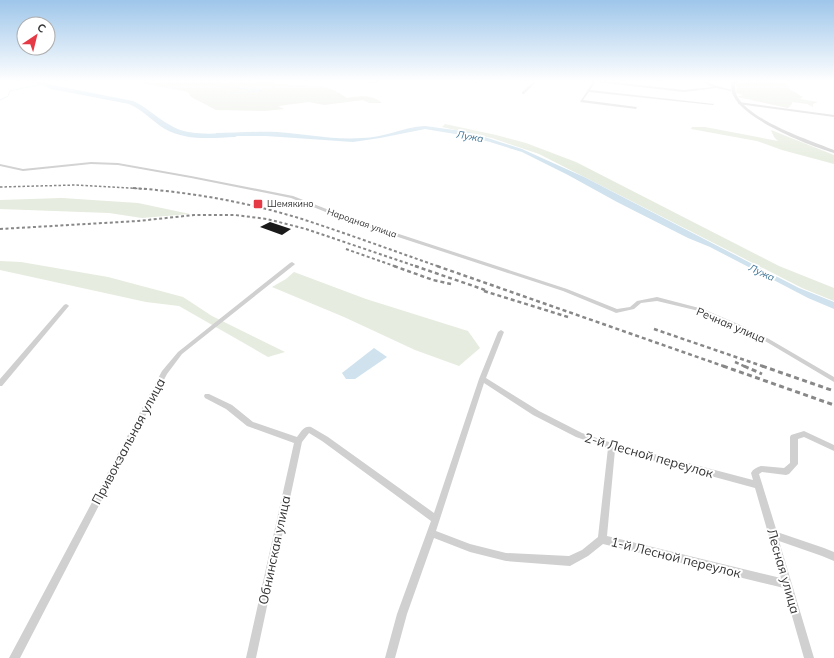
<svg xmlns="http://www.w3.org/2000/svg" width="834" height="658" font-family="Mulish,sans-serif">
<rect width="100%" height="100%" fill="#fff"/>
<g fill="#e6ecdf">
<path d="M 138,80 L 267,80 C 275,87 312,84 325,87 C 334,89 340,93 347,98 C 359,96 372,94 382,103 L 369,103 L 363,100 L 324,105 L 309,102 L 278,106 L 284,109 L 264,111 L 216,110 L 191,97 L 188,92 L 146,84 Z"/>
<path d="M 747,80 L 761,80 L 786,83 L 790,89 L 803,97 L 800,99 L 818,102 L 813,104 L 813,107 L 807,104 L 792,102 L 792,104 L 788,108 L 737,97 L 743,95 L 736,93 L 737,84 Z"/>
<path d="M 445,124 L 496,135 L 526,143 L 576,162 L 779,266 L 834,288 L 834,301 L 802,288 L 539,154 L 492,138 L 442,127 Z"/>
<path d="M 692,127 L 705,127 L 778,141 L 774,137 L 771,130 L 834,155 L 834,164 L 782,150 L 757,141 L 691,129 Z"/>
<path d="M 62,198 L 138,203 L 190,214 L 142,218 L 109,213 L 0,209 L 0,200 Z"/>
<path d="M 0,261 L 21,262 L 108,277 L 183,297 L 212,316 L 285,352 L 268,357 L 179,306 L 146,302 L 0,270 Z"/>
<path d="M 294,272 L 366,299 L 468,331 L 480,348 L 459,366 L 415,350 L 344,317 L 272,287 L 286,279 Z"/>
</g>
<g fill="#cfe2ee">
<path d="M 425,126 L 469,132 L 522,149 L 584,177 L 799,288 L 834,302 L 834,309 L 808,298 L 710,247 L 688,238 L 617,202 L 568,175 L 522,152 L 490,142 L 467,136 L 425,129 L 380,138 L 353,142 L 266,136 L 216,136 L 216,133 C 236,133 257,131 277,132 C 305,134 333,140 362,138 C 384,138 403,127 425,126 Z"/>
<path d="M 374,348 L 387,357 L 355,379 L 346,379 L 342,373 Z"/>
</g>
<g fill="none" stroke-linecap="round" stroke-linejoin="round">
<g stroke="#cfe2ee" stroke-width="1">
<path d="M 244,83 L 260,90"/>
<path d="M 220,86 L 262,91 L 230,93"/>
<path d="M 0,100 L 8,96 L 10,91 L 42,84"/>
</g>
<path fill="#cfe2ee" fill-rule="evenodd" d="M 30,80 L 37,80 L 52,85 L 133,101 C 147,107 157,118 170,125 C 189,137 214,133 235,133 L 239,135 L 235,137 C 212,138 186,141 165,129 C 152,121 143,110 129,104 L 51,89 Z"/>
</g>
<path fill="#1a1a1a" d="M 270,222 L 291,229 L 282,235 L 260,227 Z"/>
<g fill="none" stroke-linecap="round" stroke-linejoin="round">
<g fill="#d0d0d0" fill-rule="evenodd">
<path d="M 334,80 L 343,80 L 379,82 L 378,83 Z"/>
<path d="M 478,80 L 480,80 L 476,83 L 474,82 Z"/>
<path d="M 536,80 L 538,80 L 524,94 L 522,94 L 522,92 Z"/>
<path d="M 578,80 L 595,80 L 684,90 L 713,87 L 700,80 L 702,80 L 717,86 L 732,90 L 731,91 L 716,88 L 684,92 L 595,82 L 590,90 L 714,104 L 713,105 L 589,92 L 583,100 L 637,107 L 636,109 L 580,102 L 593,82 Z"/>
<path d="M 739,102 L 834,115 L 834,117 L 738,104 Z"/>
<path d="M 91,162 L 118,163 L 191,176 L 293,196 L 347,217 L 567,289 L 617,309 L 630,307 L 637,301 L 657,297 L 703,309 L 738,324 L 769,339 L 834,377 L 834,382 L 765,341 L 734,326 L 699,311 L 657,301 L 641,303 L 634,309 L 616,313 L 614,312 L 563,291 L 343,219 L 291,198 L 191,178 L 118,165 L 91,164 L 23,171 L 0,166 L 0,164 L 23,169 Z"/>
<path d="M 292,262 L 295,264 L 294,265 L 182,354 L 167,374 L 20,658 L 9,658 L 162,371 L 178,352 L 290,263 Z"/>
<path d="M 66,304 L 68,305 L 69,306 L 68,307 L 2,386 L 0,386 L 0,379 L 64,305 Z"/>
<path d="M 501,330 L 504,332 L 486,378 L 539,411 L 582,433 L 612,443 L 753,480 L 751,473 C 753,469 757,467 761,466 L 784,468 L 790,463 L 790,437 L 791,435 L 804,431 L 834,445 L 834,451 L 804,437 L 798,439 L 798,464 L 789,474 L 786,475 L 762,472 L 759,474 L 777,532 L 824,548 L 834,552 L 834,561 L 822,556 L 779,541 L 814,658 L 804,658 L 784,588 L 603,544 L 588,556 L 570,566 L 506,561 L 470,552 L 434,538 L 407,614 L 395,658 L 385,658 L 397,614 L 431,521 L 322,441 L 309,433 L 302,442 L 256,658 L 246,658 L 294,443 L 247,426 L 226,409 L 205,398 L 204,396 L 205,394 L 209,394 L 232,405 L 253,422 L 297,437 C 300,433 304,425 311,427 L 328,437 L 434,513 L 479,379 L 498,332 ZM 484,383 L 533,415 L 576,437 L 608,448 L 598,537 L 582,550 L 569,556 L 506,553 L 470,544 L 436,531 ZM 615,450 L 755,488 L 781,578 L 607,536 Z"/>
</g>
<path fill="#d0d0d0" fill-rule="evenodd" d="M 740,80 L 744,80 L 735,84 C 735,87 735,92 737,96 C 751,121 807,139 834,150 L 834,153 C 808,145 744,120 733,95 C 731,92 732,87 731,83 Z"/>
<path stroke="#888" stroke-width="1.5" stroke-dasharray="2.5 2" stroke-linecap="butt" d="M 0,187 L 76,185 L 146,189"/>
<g stroke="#888" stroke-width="2" stroke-dasharray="3 2.5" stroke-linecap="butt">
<path d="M 133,188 C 190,192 247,202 302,219 C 348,234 394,251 440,267"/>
<path d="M 0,229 L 138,221 L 194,215 L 235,215 L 267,219 L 306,229 L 418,267"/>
<path d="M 346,249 L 397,267"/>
</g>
<g stroke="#888" stroke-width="2.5" stroke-dasharray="4 3" stroke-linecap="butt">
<path d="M 394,266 L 433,280 L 451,284"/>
<path d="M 415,266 L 488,291"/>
<path d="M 437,266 L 726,367"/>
<path d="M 484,291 L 568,317"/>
<path d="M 654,329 L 765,367"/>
<path d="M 735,362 L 746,367"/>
</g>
<g stroke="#888" stroke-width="3" stroke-dasharray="5 3.5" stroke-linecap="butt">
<path d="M 723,366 L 834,405"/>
<path d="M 744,366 L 762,374"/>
<path d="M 762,366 L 834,391"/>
</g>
</g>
<linearGradient id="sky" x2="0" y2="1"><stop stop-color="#9ec6ea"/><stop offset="0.47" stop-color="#fff"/><stop offset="1" stop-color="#fff" stop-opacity="0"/></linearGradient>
<rect width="834" height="172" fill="url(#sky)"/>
<rect fill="#e63946" stroke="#fff" stroke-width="1.5" x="253" y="199" width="10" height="10" rx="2"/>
<g text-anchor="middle" stroke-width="4" stroke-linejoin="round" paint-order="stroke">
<g font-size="9" fill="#333" stroke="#fff" text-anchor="start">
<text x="267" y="207">Шемякино</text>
</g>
<g font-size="9" fill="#333" stroke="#fff">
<text transform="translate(362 223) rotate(19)" y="3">Народная улица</text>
</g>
<g font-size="10" font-style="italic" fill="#3f7597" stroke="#fff">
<text transform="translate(470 136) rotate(10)" y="4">Лужа</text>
<text transform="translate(762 272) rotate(25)" y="4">Лужа</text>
</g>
<g font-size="11" fill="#333" stroke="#fff">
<text transform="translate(731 325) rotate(23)" y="4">Речная улица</text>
</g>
<g font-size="13" fill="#333" stroke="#fff">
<text transform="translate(128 441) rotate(-62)" y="5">Привокзальная улица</text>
<text transform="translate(649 455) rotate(16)" y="5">2-й Лесной переулок</text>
<text transform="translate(274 550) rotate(-78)" y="5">Обнинская улица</text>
<text transform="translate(676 557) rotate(14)" y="5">1-й Лесной переулок</text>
<text transform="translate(784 571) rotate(74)" y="5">Лесная улица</text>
</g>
</g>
<g transform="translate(36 36) rotate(35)"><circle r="19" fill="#ffffff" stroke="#adadad"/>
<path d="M0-3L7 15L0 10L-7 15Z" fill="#e63946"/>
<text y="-6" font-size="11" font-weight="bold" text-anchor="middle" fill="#333333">С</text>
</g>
</svg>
